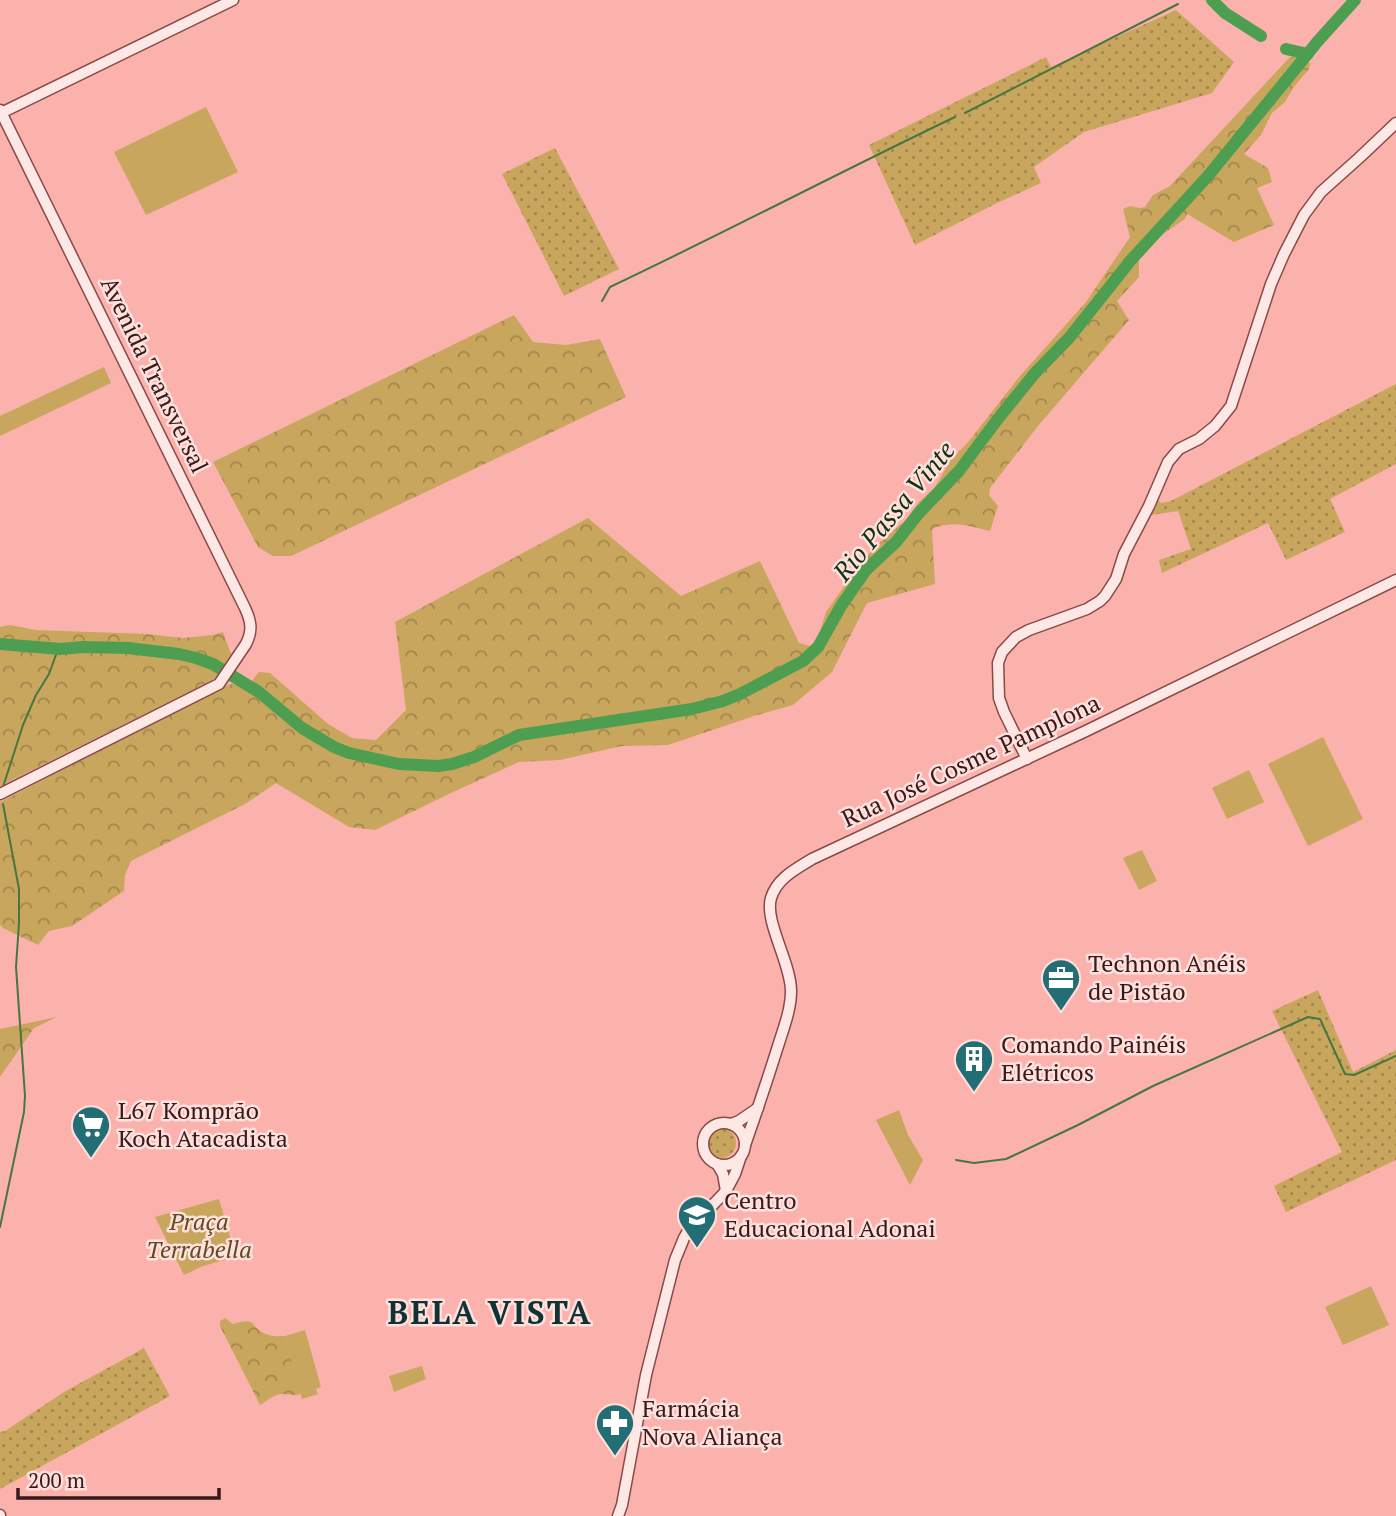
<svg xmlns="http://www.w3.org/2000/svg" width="1396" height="1516" font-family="'PT Serif',serif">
<defs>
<pattern id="grass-dots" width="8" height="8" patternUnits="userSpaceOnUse" patternTransform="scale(1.75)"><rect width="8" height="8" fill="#c9a65d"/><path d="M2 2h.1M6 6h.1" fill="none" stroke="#a4864c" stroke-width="1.8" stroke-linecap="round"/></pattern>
<pattern id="forest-crowns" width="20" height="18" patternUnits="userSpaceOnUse" patternTransform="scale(1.75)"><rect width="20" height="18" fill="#c9a65d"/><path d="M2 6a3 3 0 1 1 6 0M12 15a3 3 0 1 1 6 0" fill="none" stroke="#a4864c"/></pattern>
</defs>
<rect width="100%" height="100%" fill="#fbb2ad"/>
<g fill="url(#grass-dots)">
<path d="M 1176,10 L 1234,62 L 1212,93 L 1084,132 L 1034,167 L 1041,183 L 995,204 L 915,245 L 869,145 L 1046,57 L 1051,67 Z"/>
<path d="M 555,148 L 619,269 L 564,296 L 502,174 Z"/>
<path d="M 1396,384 L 1396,464 L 1330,499 L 1345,532 L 1286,560 L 1268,523 L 1162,573 L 1159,560 L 1191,549 L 1178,511 L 1151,515 L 1157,500 L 1161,503 L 1171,501 Z"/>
<path d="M 1318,990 L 1353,1072 L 1396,1050 L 1396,1160 L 1286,1212 L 1274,1186 L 1342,1152 L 1272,1011 Z"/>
<circle cx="721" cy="1143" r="15"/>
<path d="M 144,1348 L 170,1396 L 0,1489 L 0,1432 L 5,1431 L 64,1392 Z"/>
</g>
<g fill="url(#forest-crowns)">
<path d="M 1296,55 L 1310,63 L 1309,69 L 1293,88 L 1285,102 L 1272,113 L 1261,135 L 1244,154 L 1268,168 L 1272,182 L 1257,188 L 1274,225 L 1234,242 L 1187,214 L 1185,219 L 1147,245 L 1139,259 L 1139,277 L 1117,301 L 1129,320 L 1038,426 L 990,488 L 989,495 L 998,506 L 990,531 C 967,526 954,520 932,529 L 935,584 L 867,603 L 832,672 L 793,705 L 754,716 L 668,745 L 622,746 L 560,760 L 519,762 L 451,793 L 375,830 L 349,827 L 276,783 L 245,804 L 131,861 L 125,875 L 124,891 L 72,926 L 49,931 L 38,945 L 3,928 L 0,925 L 0,802 L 230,684 L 248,686 L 259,672 L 270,673 L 328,724 L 352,738 L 376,740 L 406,710 L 395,622 L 588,518 L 681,596 L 760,561 L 799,643 L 810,646 L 817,641 L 826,612 L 860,564 L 873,549 L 908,518 L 918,503 L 935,487 L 950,461 L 969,441 L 1020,376 L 1086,302 L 1130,237 L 1123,209 L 1130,206 L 1140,208 L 1145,207 L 1153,195 L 1170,186 L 1289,58 Z"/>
<path d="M 514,315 L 533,342 L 566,345 L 600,339 L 626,397 L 291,556 L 273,556 L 258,547 L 213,462 Z"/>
<path d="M 10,625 L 36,630 L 147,634 L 183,638 L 212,635 L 223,632 L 231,654 L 218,675 L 211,681 L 0,786 L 0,627 Z"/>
<path d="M 57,1017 L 34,1028 L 0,1077 L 0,1029 Z"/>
<path d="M 225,1318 L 233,1324 C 258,1316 249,1327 266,1334 C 272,1337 278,1336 285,1336 L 301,1394 C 294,1396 289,1394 282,1394 C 274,1394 267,1401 260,1405 L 220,1326 L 220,1321 Z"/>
</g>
<g fill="#c9a65d">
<path d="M 206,107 L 238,172 L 146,215 L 114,152 Z"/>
<path d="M 104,367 L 111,383 L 0,436 L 0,416 Z"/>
<path d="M 1323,737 L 1363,819 L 1308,846 L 1268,764 Z"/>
<path d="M 1249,770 L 1264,802 L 1227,819 L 1212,788 Z"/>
<path d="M 1142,850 L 1157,881 L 1139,890 L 1123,858 Z"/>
<path d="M 899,1110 L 908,1135 L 923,1160 L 910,1185 L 876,1120 Z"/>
<path d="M 219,1199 L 236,1257 L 203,1266 L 184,1275 L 155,1217 Z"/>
<path d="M 1371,1286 L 1389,1325 L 1343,1345 L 1325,1307 Z"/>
<path d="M 305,1330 L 321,1387 L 316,1389 L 318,1394 L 302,1399 L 285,1336 Z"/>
<path d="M 422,1366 L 426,1379 L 394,1392 L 389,1376 Z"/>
</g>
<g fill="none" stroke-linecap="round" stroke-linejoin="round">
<g stroke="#477740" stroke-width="2">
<path d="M 965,113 L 1178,4"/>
<path d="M 602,301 L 610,287 C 726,232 840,172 955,117"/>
<path d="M 3,787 L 23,725 L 36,695 L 49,674 L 57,652 L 60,649"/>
<path d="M 956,1160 L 974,1163 L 1006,1159 L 1078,1125 L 1153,1086 L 1308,1017 L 1320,1019 L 1345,1074 L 1354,1075 L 1396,1056"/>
<path d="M 0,1227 L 24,1112 L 25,1096 L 16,967 L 19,923 L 19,889 L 3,804"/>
</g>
<g stroke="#4e9e51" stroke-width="12">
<path d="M 1212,0 L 1225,13 L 1261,36"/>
<path d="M 1286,49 L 1308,54"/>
<path d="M 0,644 L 60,649 L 83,647 L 128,648 L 179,654 L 196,658 L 213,664 L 259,692 L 302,728 L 334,747 L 349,753 L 399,764 L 439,766 L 452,764 L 474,757 L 519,735 L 692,709 L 723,701 L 740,694 L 803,661 L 818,647 L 841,606 L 866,570 L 897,541 L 918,514 L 959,471 L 997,420 L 1035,373 L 1069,338 L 1131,260 L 1208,176 L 1318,41 L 1355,0"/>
</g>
<g stroke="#884a46" stroke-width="13">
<g id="secondary">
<path d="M 0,110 L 245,608 C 251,621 253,630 246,644 L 219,684 L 0,794"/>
<path d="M 1,113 L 233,0"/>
<path d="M 1027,759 L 1004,712 L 999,698 L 998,663 L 1002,652 L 1016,637 L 1029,630 L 1087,609 L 1100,601 L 1105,596 L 1116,579 L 1124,554 L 1149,506 L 1168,462 L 1179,449 L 1199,439 L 1215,426 L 1231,406 L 1271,284 L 1284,254 L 1304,215 L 1321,192 L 1359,158 L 1396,123"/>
<circle cx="724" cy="1144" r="21"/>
<path d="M 731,1124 L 739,1121 L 758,1108"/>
<path d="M 745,1145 C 757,1111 768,1078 779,1043 C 784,1027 791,1009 791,991 C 791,963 764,921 771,898 C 777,878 796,869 812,859 L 1086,731 L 1396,580"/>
<path d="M 717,1164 L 723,1174 L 726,1191"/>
<path d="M 0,1515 L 0,1516"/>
<path d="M 618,1516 L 622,1505 L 646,1375 L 675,1260 L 684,1238 L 688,1231 L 726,1191 L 735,1174 L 741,1156"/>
</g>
</g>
<use href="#secondary" stroke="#fee8e6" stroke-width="10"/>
</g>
<defs>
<g id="office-pin" transform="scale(2.0125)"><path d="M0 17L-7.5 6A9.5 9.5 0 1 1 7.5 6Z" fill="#236e75" stroke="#ffe0dd"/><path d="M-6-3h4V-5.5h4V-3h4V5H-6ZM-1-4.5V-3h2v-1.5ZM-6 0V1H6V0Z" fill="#fff"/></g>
<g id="building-pin" transform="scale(2.0125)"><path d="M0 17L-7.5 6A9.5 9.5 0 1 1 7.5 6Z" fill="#236e75" stroke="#ffe0dd"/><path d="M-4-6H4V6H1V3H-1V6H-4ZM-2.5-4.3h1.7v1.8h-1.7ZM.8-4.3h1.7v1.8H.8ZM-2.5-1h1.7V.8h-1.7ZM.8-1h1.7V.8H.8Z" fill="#fff"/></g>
<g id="supermarket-pin" transform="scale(2.0125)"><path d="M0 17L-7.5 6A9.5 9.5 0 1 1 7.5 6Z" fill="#236e75" stroke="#ffe0dd"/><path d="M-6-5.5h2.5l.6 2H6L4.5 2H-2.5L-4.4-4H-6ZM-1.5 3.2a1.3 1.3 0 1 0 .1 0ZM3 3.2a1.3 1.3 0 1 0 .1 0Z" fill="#fff"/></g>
<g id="school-pin" transform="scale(2.0125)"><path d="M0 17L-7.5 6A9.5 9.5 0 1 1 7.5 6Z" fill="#236e75" stroke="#ffe0dd"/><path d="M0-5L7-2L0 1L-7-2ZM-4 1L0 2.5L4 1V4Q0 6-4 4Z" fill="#fff"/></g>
<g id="pharmacy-pin" transform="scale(2.0125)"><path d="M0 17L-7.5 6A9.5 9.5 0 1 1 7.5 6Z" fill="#236e75" stroke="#ffe0dd"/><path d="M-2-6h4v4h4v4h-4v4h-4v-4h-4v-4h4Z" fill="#fff"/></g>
</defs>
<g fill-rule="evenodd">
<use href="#office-pin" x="1061" y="978"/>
<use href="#building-pin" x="974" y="1059"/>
<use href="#supermarket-pin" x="91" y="1125"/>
<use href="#school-pin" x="697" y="1215"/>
<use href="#pharmacy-pin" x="615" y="1423"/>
</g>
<g text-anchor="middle" stroke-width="5" stroke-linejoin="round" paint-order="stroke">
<g font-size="24" fill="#361b1a" stroke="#ffe0dd">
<text transform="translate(154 375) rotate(64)" y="8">Avenida Transversal</text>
<text transform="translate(971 761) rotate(-25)" y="8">Rua José Cosme Pamplona</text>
</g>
<g font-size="24" fill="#361b1a" stroke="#ffe0dd" text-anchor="start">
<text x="1088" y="972">Technon Anéis<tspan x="1088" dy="28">de Pistão</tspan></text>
<text x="1001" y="1053">Comando Painéis<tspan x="1001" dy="28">Elétricos</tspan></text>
<text x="118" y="1119">L67 Komprão<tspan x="118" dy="28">Koch Atacadista</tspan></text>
<text x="724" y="1209">Centro<tspan x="724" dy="28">Educacional Adonai</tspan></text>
<text x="642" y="1417">Farmácia<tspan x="642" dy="28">Nova Aliança</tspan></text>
</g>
<g font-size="24" font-style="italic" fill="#624d21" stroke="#ffe0dd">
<text x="199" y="1230">Praça<tspan x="199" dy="28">Terrabella</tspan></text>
</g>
<g font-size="26" font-style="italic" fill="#113112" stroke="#ffe0dd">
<text transform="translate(894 511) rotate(-50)" y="9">Rio Passa Vinte</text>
</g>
<g font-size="32" font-weight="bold" letter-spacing="2" fill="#0f3235" stroke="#ffe0dd">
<text x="490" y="1324">BELA VISTA</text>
</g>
</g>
<path d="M18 1488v10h201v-10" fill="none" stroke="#361b1a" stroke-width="3.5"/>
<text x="28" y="1488" font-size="21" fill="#361b1a" stroke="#ffe0dd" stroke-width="5" paint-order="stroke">200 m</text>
</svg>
